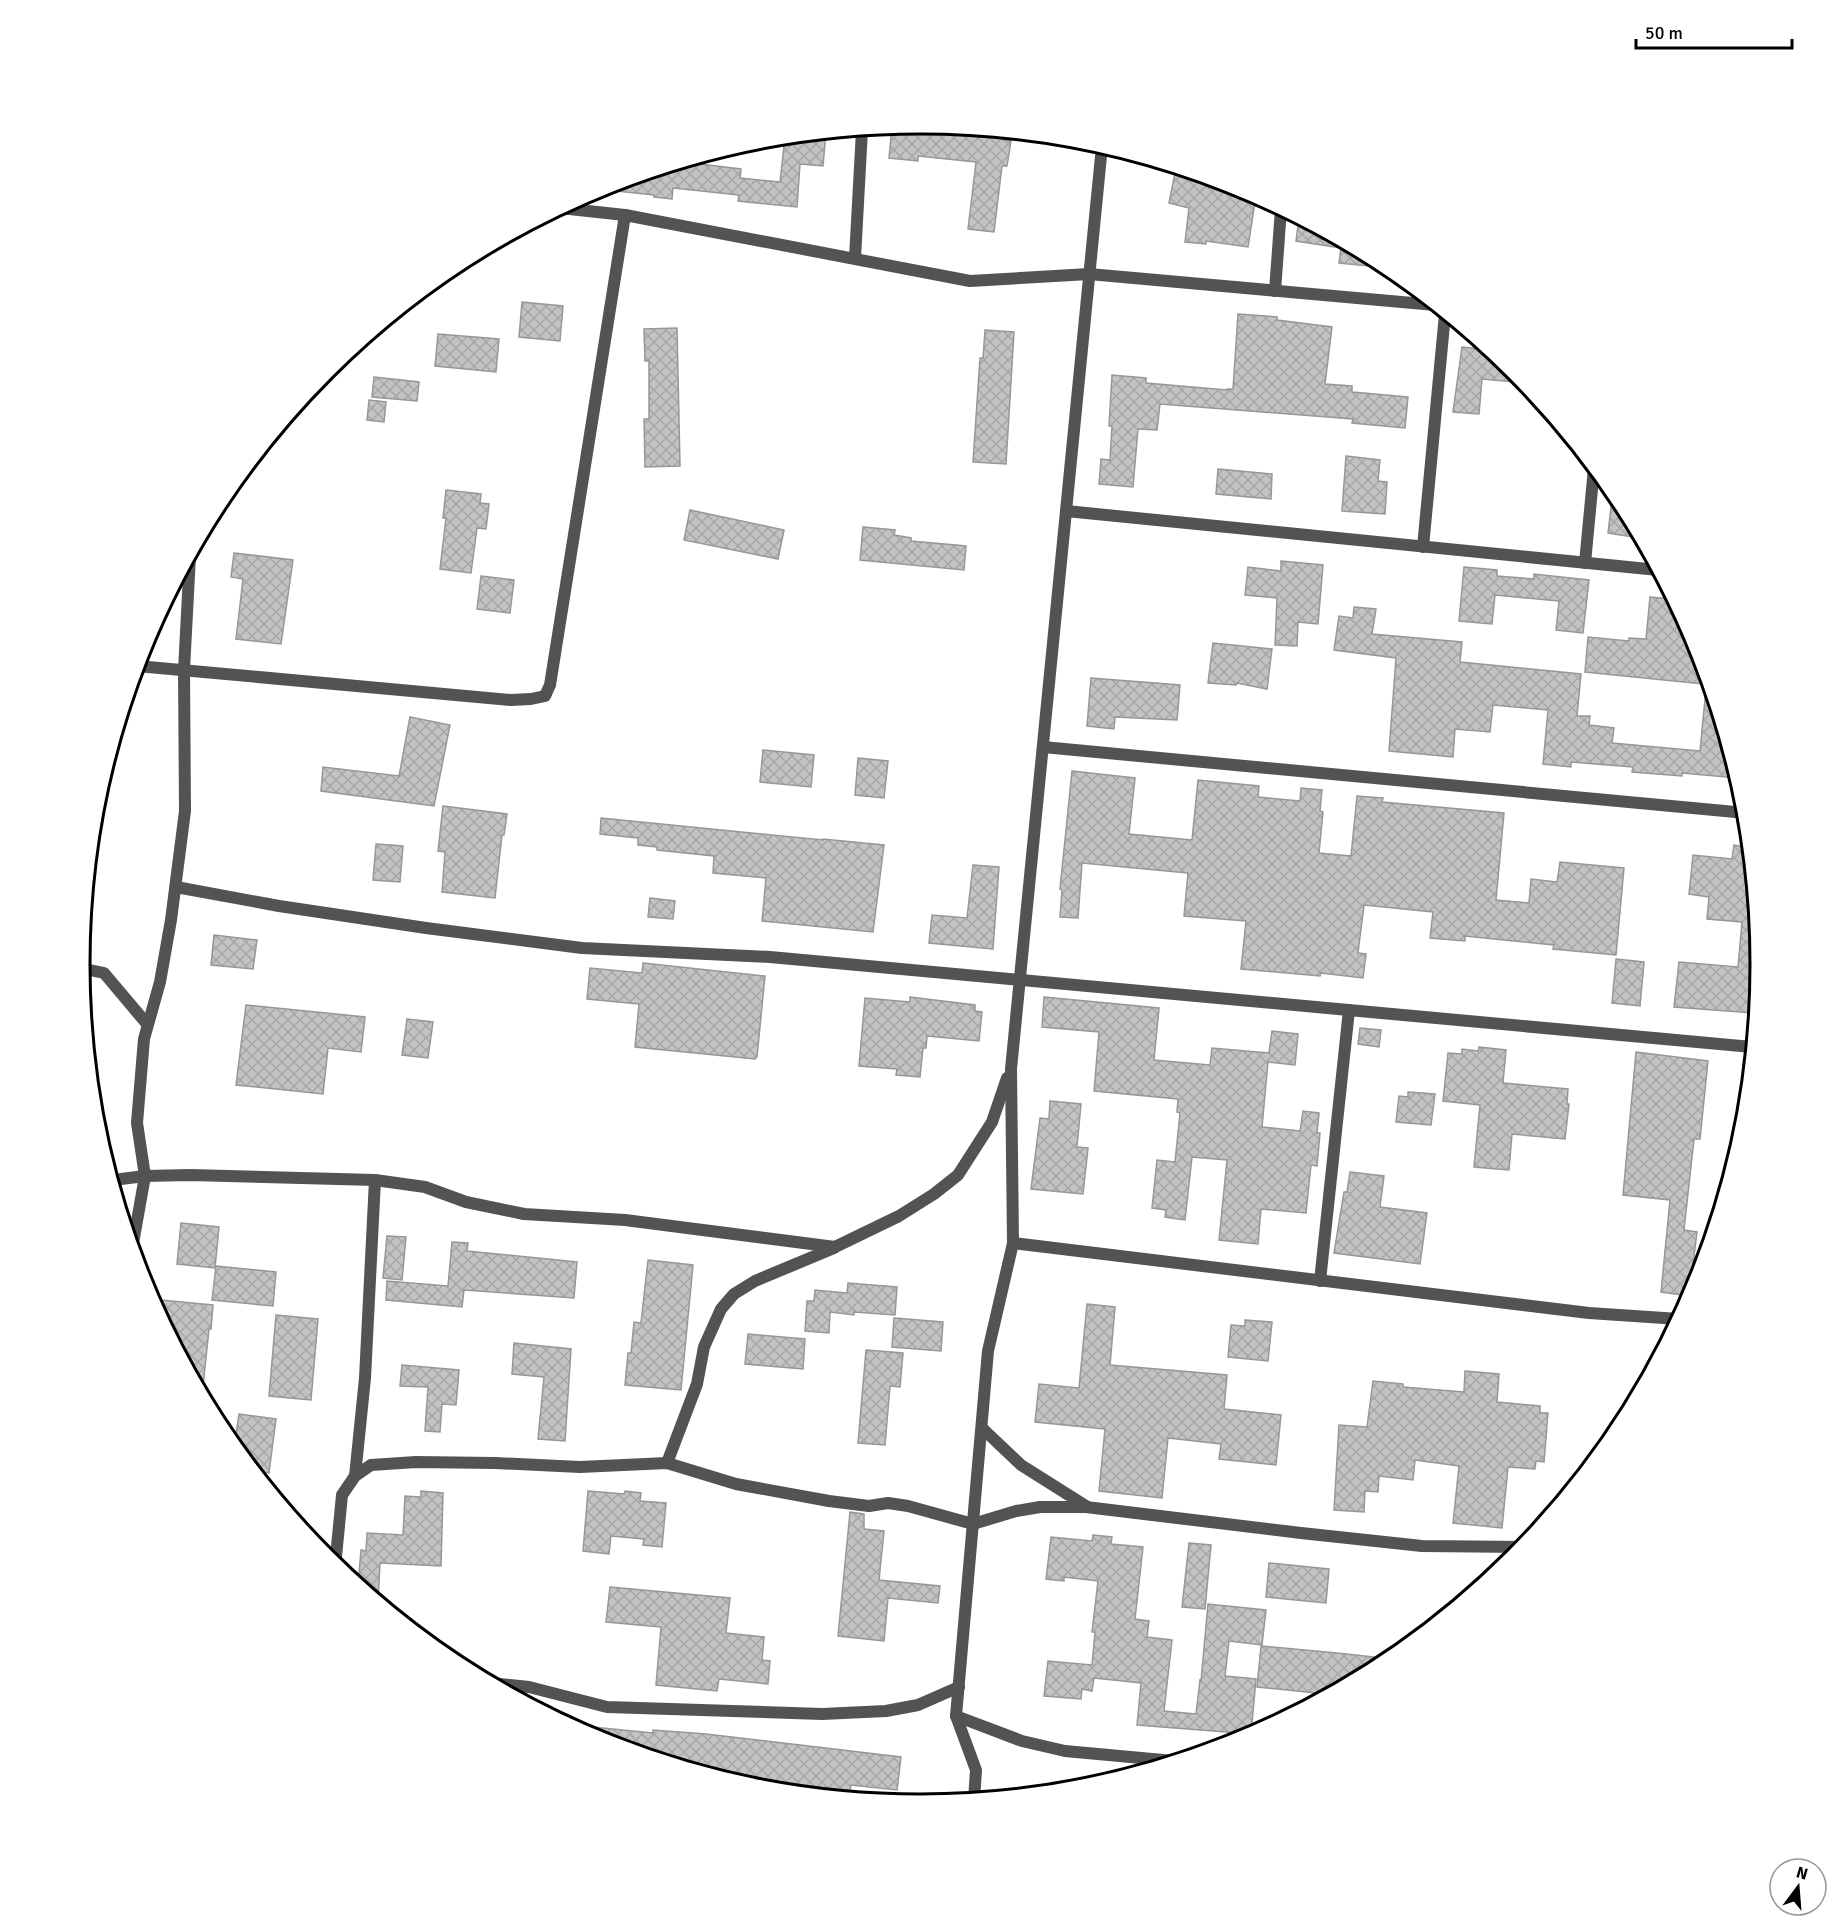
<svg xmlns="http://www.w3.org/2000/svg" width="1840" height="1929" font-family="Signika,sans-serif">
<defs>
<pattern id="building-cross-hatch" width="8" height="8" patternUnits="userSpaceOnUse" patternTransform="scale(1.5)"><rect width="8" height="8" fill="#c3c3c3"/><path d="M0 0l8 8M0 8l8-8" fill="none" stroke="#a6a6a6"/></pattern>
</defs>
<rect width="100%" height="100%" fill="#fff"/>
<g fill="url(#building-cross-hatch)" stroke="#979797" stroke-width="1.5">
<path d="M 920,124 L 1004,132 L 1003,140 L 1011,141 L 1007,166 L 1002,166 L 994,232 L 968,229 L 976,162 L 918,156 L 918,161 L 889,158 L 892,127 Z"/>
<path d="M 826,133 L 823,166 L 800,164 L 797,207 L 738,201 L 739,195 L 673,188 L 672,199 L 654,197 L 654,195 L 597,189 L 683,162 L 741,169 L 740,178 L 780,182 L 785,137 Z"/>
<path d="M 1176,168 L 1242,188 L 1256,196 L 1248,247 L 1206,241 L 1206,244 L 1185,242 L 1189,208 L 1169,203 Z"/>
<path d="M 1299,218 L 1387,266 L 1390,268 L 1339,263 L 1341,248 L 1296,241 Z"/>
<path d="M 522,302 L 563,306 L 560,341 L 519,337 Z"/>
<path d="M 1238,314 L 1277,317 L 1277,320 L 1332,327 L 1325,384 L 1352,386 L 1352,392 L 1408,397 L 1405,428 L 1352,423 L 1353,419 L 1160,404 L 1157,430 L 1138,429 L 1133,487 L 1099,484 L 1101,459 L 1110,460 L 1112,426 L 1109,426 L 1112,375 L 1146,378 L 1146,383 L 1227,390 L 1227,389 L 1233,389 Z"/>
<path d="M 677,328 L 680,466 L 645,467 L 644,419 L 649,419 L 649,361 L 645,361 L 644,329 Z"/>
<path d="M 985,330 L 1014,332 L 1006,464 L 973,462 L 980,358 L 983,358 Z"/>
<path d="M 438,334 L 499,339 L 496,372 L 435,366 Z"/>
<path d="M 1462,347 L 1490,350 L 1515,370 L 1525,383 L 1482,379 L 1479,414 L 1453,412 Z"/>
<path d="M 374,377 L 419,382 L 417,401 L 372,397 Z"/>
<path d="M 369,400 L 386,402 L 384,422 L 367,420 Z"/>
<path d="M 1346,456 L 1380,460 L 1378,481 L 1387,482 L 1385,514 L 1342,511 Z"/>
<path d="M 1218,469 L 1272,474 L 1271,499 L 1216,494 Z"/>
<path d="M 446,490 L 481,494 L 480,503 L 489,504 L 486,529 L 477,528 L 471,573 L 440,569 L 446,518 L 443,518 Z"/>
<path d="M 1613,491 L 1619,498 L 1640,538 L 1608,533 Z"/>
<path d="M 690,510 L 784,530 L 778,559 L 684,540 Z"/>
<path d="M 863,527 L 895,530 L 894,535 L 911,538 L 911,541 L 966,546 L 964,570 L 860,560 Z"/>
<path d="M 234,553 L 293,560 L 281,644 L 236,639 L 243,579 L 231,577 Z"/>
<path d="M 1281,561 L 1323,565 L 1318,624 L 1298,622 L 1297,646 L 1275,645 L 1277,598 L 1245,595 L 1248,567 L 1281,571 Z"/>
<path d="M 1464,567 L 1497,570 L 1497,576 L 1534,579 L 1534,574 L 1589,580 L 1583,633 L 1556,630 L 1559,601 L 1495,595 L 1492,624 L 1459,621 Z"/>
<path d="M 481,576 L 514,580 L 510,613 L 477,609 Z"/>
<path d="M 1650,597 L 1673,599 L 1697,643 L 1705,670 L 1703,684 L 1585,672 L 1588,637 L 1629,641 L 1629,638 L 1646,639 Z"/>
<path d="M 1354,607 L 1376,609 L 1372,634 L 1462,642 L 1460,662 L 1581,674 L 1577,716 L 1590,716 L 1589,725 L 1614,728 L 1612,743 L 1700,751 L 1707,678 L 1737,778 L 1682,773 L 1682,776 L 1632,772 L 1633,767 L 1571,762 L 1571,767 L 1543,764 L 1548,710 L 1493,705 L 1490,732 L 1455,729 L 1453,757 L 1389,751 L 1396,658 L 1334,650 L 1339,616 L 1353,618 Z"/>
<path d="M 1213,643 L 1272,649 L 1267,689 L 1237,683 L 1236,685 L 1208,683 Z"/>
<path d="M 1091,678 L 1180,685 L 1177,720 L 1115,717 L 1114,729 L 1087,726 Z"/>
<path d="M 410,717 L 450,725 L 434,806 L 321,791 L 323,767 L 399,776 Z"/>
<path d="M 763,750 L 814,755 L 811,787 L 760,782 Z"/>
<path d="M 858,758 L 888,761 L 884,798 L 855,795 Z"/>
<path d="M 1072,771 L 1135,778 L 1129,834 L 1192,840 L 1198,780 L 1259,786 L 1258,797 L 1300,801 L 1301,788 L 1322,790 L 1320,811 L 1323,812 L 1319,853 L 1351,856 L 1357,796 L 1383,798 L 1382,802 L 1504,813 L 1496,900 L 1529,903 L 1531,879 L 1557,882 L 1560,862 L 1624,868 L 1616,955 L 1553,949 L 1554,945 L 1465,936 L 1465,941 L 1430,938 L 1433,912 L 1364,905 L 1358,953 L 1366,954 L 1363,978 L 1321,973 L 1320,976 L 1241,969 L 1246,921 L 1184,916 L 1188,873 L 1082,863 L 1078,918 L 1060,917 L 1062,890 L 1060,889 Z"/>
<path d="M 443,806 L 507,814 L 504,835 L 502,835 L 495,898 L 442,892 L 445,852 L 438,851 Z"/>
<path d="M 601,818 L 823,840 L 823,839 L 884,845 L 873,932 L 762,921 L 766,878 L 713,873 L 714,856 L 657,850 L 657,847 L 638,845 L 638,838 L 600,834 Z"/>
<path d="M 376,844 L 403,846 L 400,882 L 373,880 Z"/>
<path d="M 1734,845 L 1749,848 L 1746,880 L 1752,881 L 1760,965 L 1757,1000 L 1754,999 L 1753,1013 L 1674,1007 L 1679,962 L 1738,967 L 1742,922 L 1707,919 L 1709,897 L 1689,894 L 1693,855 L 1732,859 Z"/>
<path d="M 973,865 L 999,867 L 993,949 L 929,943 L 932,915 L 967,918 Z"/>
<path d="M 650,898 L 675,901 L 673,919 L 648,917 Z"/>
<path d="M 214,935 L 257,940 L 253,969 L 211,965 Z"/>
<path d="M 1616,959 L 1644,962 L 1640,1006 L 1612,1003 Z"/>
<path d="M 643,963 L 765,976 L 757,1057 L 755,1059 L 635,1047 L 639,1004 L 587,999 L 590,968 L 642,973 Z"/>
<path d="M 910,997 L 975,1005 L 975,1011 L 982,1012 L 979,1041 L 927,1036 L 926,1048 L 923,1048 L 920,1077 L 896,1075 L 897,1069 L 859,1066 L 865,998 L 910,1002 Z"/>
<path d="M 1044,997 L 1159,1008 L 1154,1060 L 1210,1065 L 1212,1048 L 1269,1053 L 1272,1031 L 1298,1034 L 1295,1065 L 1268,1062 L 1262,1127 L 1300,1131 L 1303,1111 L 1319,1113 L 1317,1133 L 1320,1133 L 1317,1166 L 1311,1165 L 1306,1213 L 1261,1209 L 1258,1244 L 1219,1240 L 1227,1160 L 1192,1157 L 1185,1220 L 1165,1217 L 1166,1210 L 1152,1208 L 1157,1160 L 1175,1162 L 1180,1113 L 1177,1112 L 1178,1099 L 1094,1091 L 1099,1032 L 1042,1027 Z"/>
<path d="M 246,1005 L 365,1017 L 361,1052 L 328,1048 L 323,1094 L 236,1085 Z"/>
<path d="M 407,1019 L 433,1022 L 428,1058 L 402,1055 Z"/>
<path d="M 1360,1028 L 1381,1030 L 1379,1047 L 1358,1044 Z"/>
<path d="M 1479,1047 L 1506,1050 L 1503,1083 L 1568,1089 L 1567,1104 L 1569,1104 L 1565,1139 L 1512,1134 L 1509,1170 L 1474,1167 L 1480,1105 L 1443,1101 L 1448,1053 L 1462,1054 L 1462,1049 L 1478,1051 Z"/>
<path d="M 1636,1052 L 1708,1061 L 1700,1139 L 1694,1139 L 1684,1230 L 1697,1232 L 1689,1296 L 1661,1292 L 1670,1200 L 1623,1195 Z"/>
<path d="M 1408,1092 L 1435,1094 L 1431,1125 L 1396,1122 L 1399,1096 L 1408,1097 Z"/>
<path d="M 1050,1101 L 1081,1104 L 1077,1147 L 1088,1148 L 1083,1194 L 1031,1189 L 1040,1118 L 1049,1119 Z"/>
<path d="M 1350,1172 L 1384,1176 L 1380,1207 L 1427,1213 L 1420,1264 L 1334,1253 L 1344,1192 L 1347,1192 Z"/>
<path d="M 181,1223 L 219,1227 L 215,1268 L 177,1264 Z"/>
<path d="M 387,1236 L 406,1237 L 402,1280 L 383,1278 Z"/>
<path d="M 452,1242 L 468,1243 L 467,1251 L 577,1262 L 574,1298 L 464,1290 L 462,1307 L 386,1300 L 387,1281 L 448,1286 Z"/>
<path d="M 648,1260 L 693,1265 L 681,1390 L 625,1385 L 628,1353 L 631,1353 L 634,1322 L 641,1323 Z"/>
<path d="M 216,1266 L 276,1272 L 273,1306 L 212,1300 Z"/>
<path d="M 848,1283 L 897,1287 L 895,1315 L 854,1312 L 854,1315 L 830,1312 L 829,1333 L 805,1331 L 807,1301 L 814,1301 L 815,1290 L 847,1293 Z"/>
<path d="M 150,1299 L 213,1305 L 211,1329 L 209,1329 L 202,1396 Z"/>
<path d="M 1087,1304 L 1115,1307 L 1110,1365 L 1227,1375 L 1224,1409 L 1281,1415 L 1276,1465 L 1219,1459 L 1221,1444 L 1168,1438 L 1162,1498 L 1099,1491 L 1105,1429 L 1035,1422 L 1039,1384 L 1079,1388 Z"/>
<path d="M 276,1315 L 318,1319 L 311,1400 L 269,1396 Z"/>
<path d="M 894,1318 L 943,1322 L 941,1351 L 892,1347 Z"/>
<path d="M 1245,1320 L 1272,1322 L 1268,1361 L 1228,1357 L 1231,1325 L 1245,1326 Z"/>
<path d="M 748,1334 L 805,1339 L 803,1369 L 745,1364 Z"/>
<path d="M 514,1343 L 571,1349 L 565,1441 L 538,1439 L 544,1377 L 512,1374 Z"/>
<path d="M 866,1350 L 903,1353 L 900,1387 L 890,1386 L 885,1445 L 858,1443 Z"/>
<path d="M 402,1365 L 459,1370 L 456,1405 L 442,1404 L 440,1432 L 425,1431 L 428,1387 L 400,1386 Z"/>
<path d="M 1465,1371 L 1499,1374 L 1497,1402 L 1540,1406 L 1540,1413 L 1548,1413 L 1544,1462 L 1536,1461 L 1535,1469 L 1508,1467 L 1502,1528 L 1453,1523 L 1459,1466 L 1415,1460 L 1413,1480 L 1379,1476 L 1378,1492 L 1365,1491 L 1364,1512 L 1334,1510 L 1339,1425 L 1367,1427 L 1373,1381 L 1403,1384 L 1403,1387 L 1464,1392 Z"/>
<path d="M 239,1414 L 276,1419 L 269,1473 L 254,1471 L 234,1447 Z"/>
<path d="M 421,1491 L 443,1493 L 441,1566 L 380,1563 L 378,1602 L 358,1586 L 361,1550 L 366,1551 L 367,1533 L 403,1535 L 405,1496 L 421,1497 Z"/>
<path d="M 588,1491 L 624,1494 L 625,1491 L 641,1493 L 640,1501 L 666,1503 L 662,1547 L 643,1545 L 644,1539 L 611,1536 L 609,1554 L 583,1551 Z"/>
<path d="M 850,1512 L 864,1514 L 864,1529 L 884,1531 L 879,1580 L 940,1586 L 938,1603 L 888,1598 L 884,1641 L 838,1636 Z"/>
<path d="M 1093,1535 L 1112,1537 L 1111,1544 L 1143,1547 L 1135,1619 L 1149,1621 L 1147,1637 L 1172,1640 L 1164,1711 L 1196,1714 L 1200,1680 L 1201,1681 L 1208,1604 L 1266,1610 L 1262,1645 L 1229,1641 L 1225,1676 L 1256,1679 L 1251,1734 L 1137,1725 L 1141,1683 L 1094,1678 L 1092,1691 L 1082,1689 L 1081,1699 L 1044,1696 L 1048,1661 L 1092,1665 L 1095,1632 L 1092,1632 L 1098,1581 L 1064,1577 L 1064,1581 L 1046,1579 L 1051,1537 L 1092,1541 Z"/>
<path d="M 1189,1543 L 1211,1545 L 1205,1609 L 1182,1607 Z"/>
<path d="M 1269,1563 L 1329,1569 L 1326,1603 L 1266,1597 Z"/>
<path d="M 610,1587 L 730,1598 L 726,1633 L 764,1637 L 762,1660 L 770,1661 L 768,1684 L 719,1679 L 717,1691 L 656,1685 L 661,1627 L 606,1622 Z"/>
<path d="M 1261,1646 L 1337,1653 L 1392,1659 L 1315,1702 L 1316,1693 L 1257,1687 Z"/>
<path d="M 572,1725 L 653,1733 L 653,1730 L 706,1734 L 901,1757 L 897,1790 L 851,1785 L 849,1798 L 762,1789 L 762,1784 L 730,1781 L 598,1741 L 571,1727 Z"/>
</g>
<g fill="none" stroke-linecap="round" stroke-linejoin="round">
<g stroke="#535353" stroke-width="12">
<path d="M 560,208 L 625,215 L 970,281 L 1089,274 L 1435,305"/>
<path d="M 855,258 L 862,130"/>
<path d="M 1275,291 L 1281,209"/>
<path d="M 1066,511 L 1658,570"/>
<path d="M 1423,547 L 1445,314"/>
<path d="M 1585,563 L 1594,468"/>
<path d="M 137,666 L 511,700 L 531,699 L 545,696 L 550,685 L 625,215"/>
<path d="M 1043,747 L 1746,813"/>
<path d="M 176,887 L 279,906 L 426,928 L 582,948 L 770,957 L 1752,1047"/>
<path d="M 80,968 L 104,973 L 147,1024"/>
<path d="M 112,1183 L 121,1179 L 145,1176 L 190,1175 L 375,1180 L 425,1187 L 466,1202 L 524,1214 L 625,1220 L 835,1247 L 899,1216 L 934,1194 L 958,1175 L 992,1122 L 1007,1078"/>
<path d="M 1013,1243 L 1589,1313 L 1679,1319"/>
<path d="M 132,1249 L 145,1176 L 137,1123 L 144,1039 L 160,982 L 171,920 L 185,811 L 184,670 L 190,556"/>
<path d="M 1320,1281 L 1349,1010"/>
<path d="M 982,1428 L 1021,1465 L 1086,1506"/>
<path d="M 667,1463 L 697,1384 L 704,1347 L 721,1309 L 734,1294 L 755,1281 L 834,1248"/>
<path d="M 355,1476 L 365,1378 L 375,1180"/>
<path d="M 335,1567 L 342,1495 L 355,1476 L 371,1465 L 416,1462 L 495,1463 L 580,1467 L 667,1463 L 736,1484 L 829,1501 L 869,1506 L 888,1503 L 908,1506 L 973,1524 L 1016,1511 L 1040,1507 L 1086,1507 L 1301,1533 L 1422,1546 L 1524,1547"/>
<path d="M 490,1683 L 529,1687 L 607,1707 L 822,1714 L 886,1711 L 918,1705 L 959,1687"/>
<path d="M 956,1716 L 1022,1741 L 1065,1751 L 1174,1761"/>
<path d="M 974,1800 L 976,1770 L 956,1716 L 988,1351 L 1013,1243 L 1011,1069 L 1102,146"/>
</g>
</g>
<path d="M0 0H1840V1929H0ZM90 964a830 830 0 1 1 1660 0a830 830 0 1 1-1660 0Z" fill="#fff" fill-rule="evenodd"/>
<path fill="none" stroke="#000" stroke-width="3" d="M90 964a830 830 0 1 1 1660 0a830 830 0 1 1-1660 0Z"/>
<g transform="translate(1798 1887) rotate(16)"><circle r="28" fill="#ffffff" stroke="#999999" stroke-width="1.5"/>
<path d="M0-4.5L10 22L0 15L-10 22Z" fill="#000000"/>
<text y="-9" font-size="16" font-weight="bold" text-anchor="middle" fill="#000000">N</text>
</g>
<path d="M1636 39v9h156v-9" fill="none" stroke="#000000" stroke-width="3"/>
<text x="1645" y="39" font-size="18" fill="#000000" stroke="#ffffff" stroke-width="4.5" paint-order="stroke">50 m</text>
</svg>
